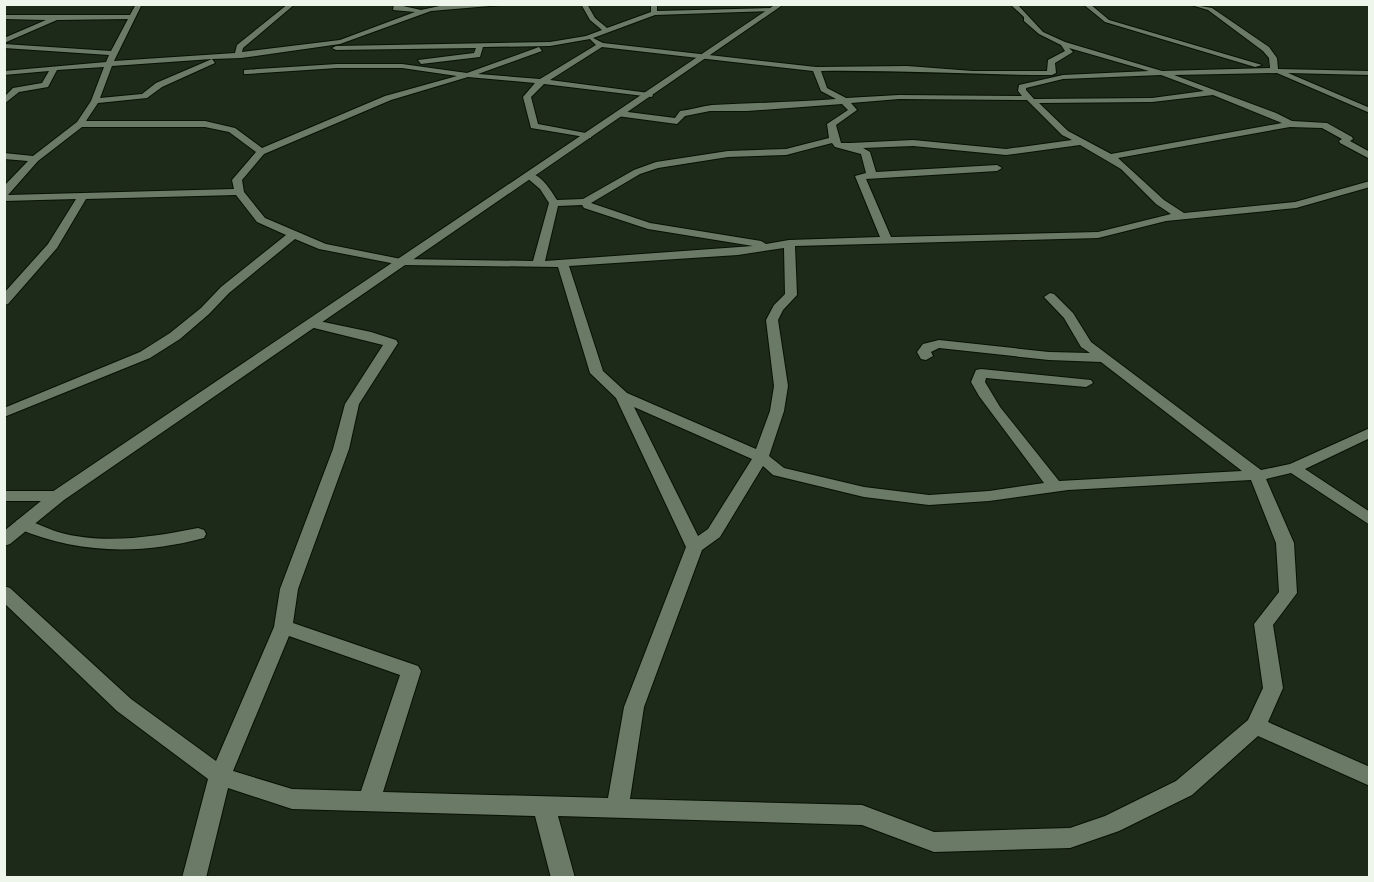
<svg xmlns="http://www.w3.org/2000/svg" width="1374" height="882" font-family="Rubik,sans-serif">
<rect width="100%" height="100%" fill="#1d2919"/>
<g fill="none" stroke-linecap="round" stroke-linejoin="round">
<g stroke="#071104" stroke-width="2">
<g id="minor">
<path d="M 136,4 L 142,4 L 114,61 L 235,53 L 237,45 L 288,4 L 295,4 L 243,48 L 242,52 L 340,40 L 415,12 L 393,10 L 394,4 L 421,10 L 449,4 L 513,4 L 431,11 L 340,44 L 241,58 L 212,59 L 215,63 L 162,87 L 147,98 L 98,103 L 86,121 L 205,121 L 235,128 L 262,148 L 385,96 L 457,76 L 402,68 L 337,68 L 247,74 L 244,74 L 244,70 L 337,64 L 402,64 L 467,73 L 539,47 L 542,51 L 478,74 L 540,79 L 596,45 L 590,39 L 550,46 L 483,47 L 480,57 L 421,64 L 418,60 L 474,53 L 476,48 L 336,50 L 332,48 L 336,46 L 550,42 L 586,36 L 602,30 L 590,20 L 581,4 L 587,4 L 595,18 L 607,28 L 651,12 L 651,4 L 657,4 L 657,11 L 776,8 L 774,11 L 655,15 L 593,38 L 603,43 L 816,67 L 907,66 L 973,71 L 1047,71 L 1048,60 L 1065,51 L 1061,45 L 1039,34 L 1024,21 L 1024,17 L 1010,4 L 1017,4 L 1043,32 L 1065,42 L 1162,71 L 1270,68 L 1269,58 L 1263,51 L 1208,10 L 1188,4 L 1212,8 L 1269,47 L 1277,58 L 1278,69 L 1370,71 L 1370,75 L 1288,73 L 1370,108 L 1370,113 L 1277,73 L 1174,75 L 1276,113 L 1292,121 L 1327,123 L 1352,137 L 1353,139 L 1350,141 L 1370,152 L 1370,159 L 1340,143 L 1339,141 L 1342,139 L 1322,128 L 1290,127 L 1118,158 L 1164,200 L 1184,213 L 1295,202 L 1370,181 L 1370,187 L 1296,208 L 1166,221 L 1098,238 L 795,246 L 797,295 L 783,310 L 778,320 L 788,386 L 784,411 L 769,456 L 784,468 L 864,487 L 929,495 L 989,491 L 1044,483 L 979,396 L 971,382 L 976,370 L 981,369 L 1091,380 L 1093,383 L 1086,387 L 986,378 L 985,382 L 1000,407 L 1059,481 L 1242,471 L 1101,362 L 1049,360 L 939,348 L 931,352 L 933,356 L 926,360 L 921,359 L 917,352 L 923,344 L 939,340 L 1049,352 L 1090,353 L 1081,347 L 1064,318 L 1044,297 L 1050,293 L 1054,294 L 1073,313 L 1091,342 L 1261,470 L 1290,464 L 1370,428 L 1370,438 L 1305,469 L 1370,512 L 1370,525 L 1291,473 L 1266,479 L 1294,543 L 1297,593 L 1273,625 L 1283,688 L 1268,722 L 1370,767 L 1370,786 L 1258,736 L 1192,795 L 1119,831 L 1070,848 L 934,852 L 862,825 L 558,816 L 575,878 L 551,878 L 535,816 L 292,809 L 228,788 L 206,878 L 182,878 L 208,779 L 117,711 L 4,603 L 4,586 L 10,588 L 131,699 L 216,761 L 274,627 L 280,589 L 333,449 L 345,404 L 383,345 L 310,327 L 308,324 L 310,321 L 314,320 L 371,332 L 396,340 L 398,343 L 359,404 L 349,449 L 298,589 L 293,623 L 418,666 L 421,671 L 383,792 L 608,798 L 624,707 L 686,547 L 616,398 L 590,373 L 558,267 L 401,265 L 319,249 L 295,239 L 229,293 L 209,314 L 180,339 L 150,358 L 4,417 L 4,408 L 140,352 L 170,333 L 201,308 L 221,287 L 286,235 L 257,222 L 236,195 L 86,199 L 57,248 L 8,304 L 4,305 L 4,293 L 48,244 L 76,199 L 4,201 L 4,186 L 28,161 L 4,159 L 4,153 L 33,156 L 77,122 L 91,101 L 104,67 L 57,70 L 48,87 L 19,92 L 4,104 L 4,97 L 13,88 L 42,83 L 49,71 L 4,75 L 4,71 L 106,62 L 109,55 L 4,48 L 4,44 L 111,51 L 128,19 L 57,20 L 4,43 L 4,38 L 46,20 L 4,19 L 4,15 L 130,15 ZM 602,47 L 813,71 L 821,91 L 836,99 C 795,102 754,103 712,105 C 702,106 691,110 680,111 L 675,118 L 620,111 L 617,112 L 617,116 L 677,124 L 685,116 L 710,111 L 747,111 L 842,104 L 848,110 L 827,124 L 829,138 L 786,149 L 728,151 L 656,162 L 634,170 L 583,199 L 557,200 C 550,189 540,172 526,173 L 526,177 L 540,189 L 549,203 L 533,261 L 401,259 L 326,244 L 265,218 L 244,192 L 242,180 L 264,154 L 391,100 L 468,77 L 535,83 L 523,97 L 531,128 L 591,138 L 591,134 L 538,124 L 531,97 L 544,84 L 652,97 L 653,95 L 649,93 L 550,80 ZM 1069,48 L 1149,71 L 1063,75 L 1019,85 L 1018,91 L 1022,96 L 899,95 L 846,98 L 827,88 L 821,71 C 898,70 975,75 1052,75 L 1056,73 L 1055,63 L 1073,52 ZM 212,59 L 156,83 L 142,94 L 100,98 L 112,66 ZM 1161,75 L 1204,91 L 1152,98 L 1034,99 L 1026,90 L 1026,88 L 1063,79 ZM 1213,95 L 1282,123 L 1111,154 L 1068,131 L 1039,103 L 1152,102 ZM 899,99 L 1027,100 L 1062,135 L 1072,140 L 1006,149 L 913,140 L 850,143 L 841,143 L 836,125 L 857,110 L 851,103 ZM 82,127 L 205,127 L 229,132 L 256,152 L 232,180 L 234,189 L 8,195 L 38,161 ZM 832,143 L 835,147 L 861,154 L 866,173 L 855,176 L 880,237 L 789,240 L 766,244 L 761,241 L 650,223 L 591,203 L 640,174 L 658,168 L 728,157 L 786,155 ZM 1080,145 L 1121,169 L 1156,204 L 1171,214 L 1098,232 L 891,237 L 866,179 L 997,171 L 1002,168 L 997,165 L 876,172 L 870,152 L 863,148 L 913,146 L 1006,155 ZM 582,205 L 584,208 L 648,229 L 753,246 L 545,261 L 558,206 ZM 784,248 L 785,294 L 774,305 L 766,320 L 774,386 L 770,411 L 756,449 L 627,393 L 603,371 L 569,266 L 738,255 ZM 634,407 L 752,459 L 708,529 L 698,536 ZM 763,466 L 773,475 L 864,497 L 929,505 L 989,501 L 1068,490 L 1251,480 L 1276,543 L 1279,592 L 1254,624 L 1263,688 L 1248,720 L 1176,781 L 1105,816 L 1070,828 L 934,832 L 862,805 L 630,799 L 644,707 L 702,550 L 720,537 ZM 289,636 L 400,675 L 361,791 L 292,789 L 233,771 Z"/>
<path d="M 1083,4 L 1090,4 L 1109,20 L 1262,65 L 1255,67 L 1105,22 Z"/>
<path d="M 4,491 L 58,491 L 66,496 L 58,501 L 4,501 Z"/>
<path d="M 23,519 C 35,522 46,528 58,532 C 103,545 153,537 198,528 L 204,530 L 206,534 L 204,538 C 141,555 77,554 17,528 L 15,524 L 17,520 Z"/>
</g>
</g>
<g stroke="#071104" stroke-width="2">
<path id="tertiary" d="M 776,4 L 784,4 L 64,500 L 10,544 L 4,546 L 4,531 L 52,492 Z"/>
</g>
<use href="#minor" fill="#6b7a67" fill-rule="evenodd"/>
<use href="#tertiary" fill="#6b7a67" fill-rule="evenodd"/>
</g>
<rect width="1374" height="882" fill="none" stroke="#eef6ec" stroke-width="12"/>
</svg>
